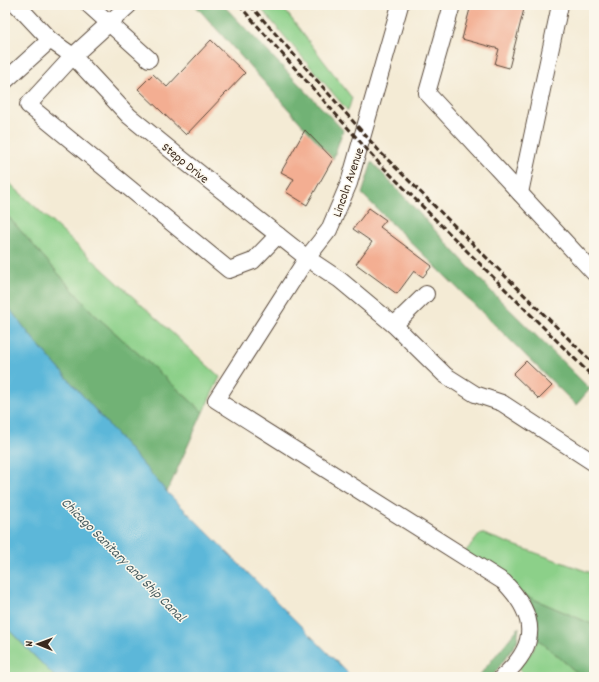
<svg xmlns="http://www.w3.org/2000/svg" width="599" height="682" font-family="Dekko,sans-serif">
<rect width="100%" height="100%" fill="#fbf7ec"/>
<filter id="ink" filterUnits="userSpaceOnUse"><feTurbulence type="fractalNoise" baseFrequency=".025" numOctaves="2"/><feDisplacementMap in="SourceGraphic" scale="8" xChannelSelector="R" yChannelSelector="G"/><feConvolveMatrix kernelMatrix="1 2 1 2 8 2 1 2 1" color-interpolation-filters="sRGB"/></filter>
<filter id="wash" filterUnits="userSpaceOnUse"><feTurbulence type="fractalNoise" baseFrequency=".012" numOctaves="4" result="noise"/><feDisplacementMap in="SourceGraphic" scale="16" xChannelSelector="R" yChannelSelector="G"/><feGaussianBlur stdDeviation="0.9" result="paint"/><feColorMatrix in="noise" values="0 0 0 0 0 0 0 0 0 0 0 0 0 0 0 0 0 1.4 0 .05"/><feComposite in="paint" operator="in"/></filter>
<g filter="url(#wash)">
<rect width="100%" height="100%" fill="#f4ebd5"/>
<g fill="#8cd089" stroke="#647d54">
<path d="M 258,5 L 281,5 L 352,98 L 348,111 Z"/>
<path d="M 5,179 L 220,377 L 203,412 L 93,313 L 5,213 Z"/>
<path d="M 481,533 L 594,574 L 594,625 L 524,595 L 465,552 Z"/>
<path d="M 5,626 L 55,677 L 5,677 Z"/>
<path d="M 538,639 L 582,677 L 527,677 L 518,669 L 533,650 Z"/>
</g>
<g fill="#71b275" stroke="#566e4a">
<path d="M 195,5 L 223,5 L 343,130 L 333,159 Z"/>
<path d="M 372,162 L 490,290 L 590,389 L 576,405 L 362,194 Z"/>
<path d="M 5,213 L 93,313 L 203,412 L 167,492 L 34,340 L 5,303 Z"/>
<path d="M 524,595 L 594,625 L 594,677 L 582,677 L 538,639 L 537,619 Z"/>
<path d="M 519,627 L 517,642 L 492,677 L 478,677 Z"/>
</g>
<path fill="#5bb7d9" stroke="#4b707c" d="M 5,303 L 34,340 L 167,492 L 352,677 L 55,677 L 5,626 Z"/>
<g id="blocks">
<g fill="#f3ae92">
<path d="M 471,5 L 525,5 L 509,68 L 495,64 L 499,49 L 462,39 Z"/>
<path d="M 211,40 L 245,73 L 186,135 L 138,89 L 153,74 L 167,87 Z"/>
<path d="M 305,130 L 333,159 L 307,205 L 286,192 L 294,179 L 281,172 Z"/>
<path d="M 369,208 L 386,220 L 380,227 L 432,266 L 423,277 L 414,271 L 397,294 L 356,264 L 372,242 L 353,229 Z"/>
<path d="M 526,361 L 552,386 L 539,399 L 513,374 Z"/>
</g>
</g>
</g>
<g filter="url(#ink)">
<use href="#blocks" fill-opacity="0" stroke="#574739" stroke-width="1"/>
<g fill="none" stroke-linecap="round" stroke-linejoin="round">
<g stroke="#574739" stroke-width="18">
<g id="minor">
<path d="M 17,5 L 50,40 L 73,56 L 129,116 L 183,160 L 307,258 L 340,280 L 394,325 L 445,375 L 475,394 L 502,403 L 594,463"/>
<path d="M 89,5 L 149,59"/>
<path d="M 129,5 L 73,56 L 28,105 L 229,270 L 253,261 L 278,235"/>
<path d="M 400,5 L 349,183 L 329,230 L 307,258 L 216,400 L 504,582 C 537,616 539,645 502,677"/>
<path d="M 452,5 L 427,93 L 594,273"/>
<path d="M 5,81 L 50,40"/>
<path d="M 520,193 L 560,5"/>
<path d="M 394,325 L 426,294"/>
</g>
</g>
<use href="#minor" stroke="#fff" stroke-width="16"/>
<g stroke="#3b2a1e" stroke-width="3" stroke-dasharray="6 3" stroke-linecap="butt">
<path d="M 239,5 L 378,162 L 594,378"/>
<path d="M 250,5 L 382,154 L 594,364"/>
</g>
</g>
</g>
<g text-anchor="middle" stroke-width="3" stroke-linejoin="round" paint-order="stroke">
<g font-size="13" fill="#3b2a1e" stroke="#fbf7ec">
<text transform="translate(186 162) rotate(39)" y="5">Stepp Drive</text>
<text transform="translate(347 182) rotate(-71)" y="5">Lincoln Avenue</text>
</g>
<g font-size="14" font-style="italic" fill="#465b5f" stroke="#fbf7ec">
<text transform="translate(124 559) rotate(45)" y="5">Chicago Sanitary and Ship Canal</text>
</g>
</g>
<rect width="599" height="682" fill="none" stroke="#fbf7ec" stroke-width="20"/>
<g transform="translate(38 644) rotate(271)" stroke="#fbf7ec" stroke-width="3" paint-order="stroke">
<path d="M0-3L7 15L0 10L-7 15Z" fill="#3b2a1e"/>
<text y="-6" font-size="11" font-weight="bold" text-anchor="middle" fill="#3b2a1e">N</text>
</g>
</svg>
